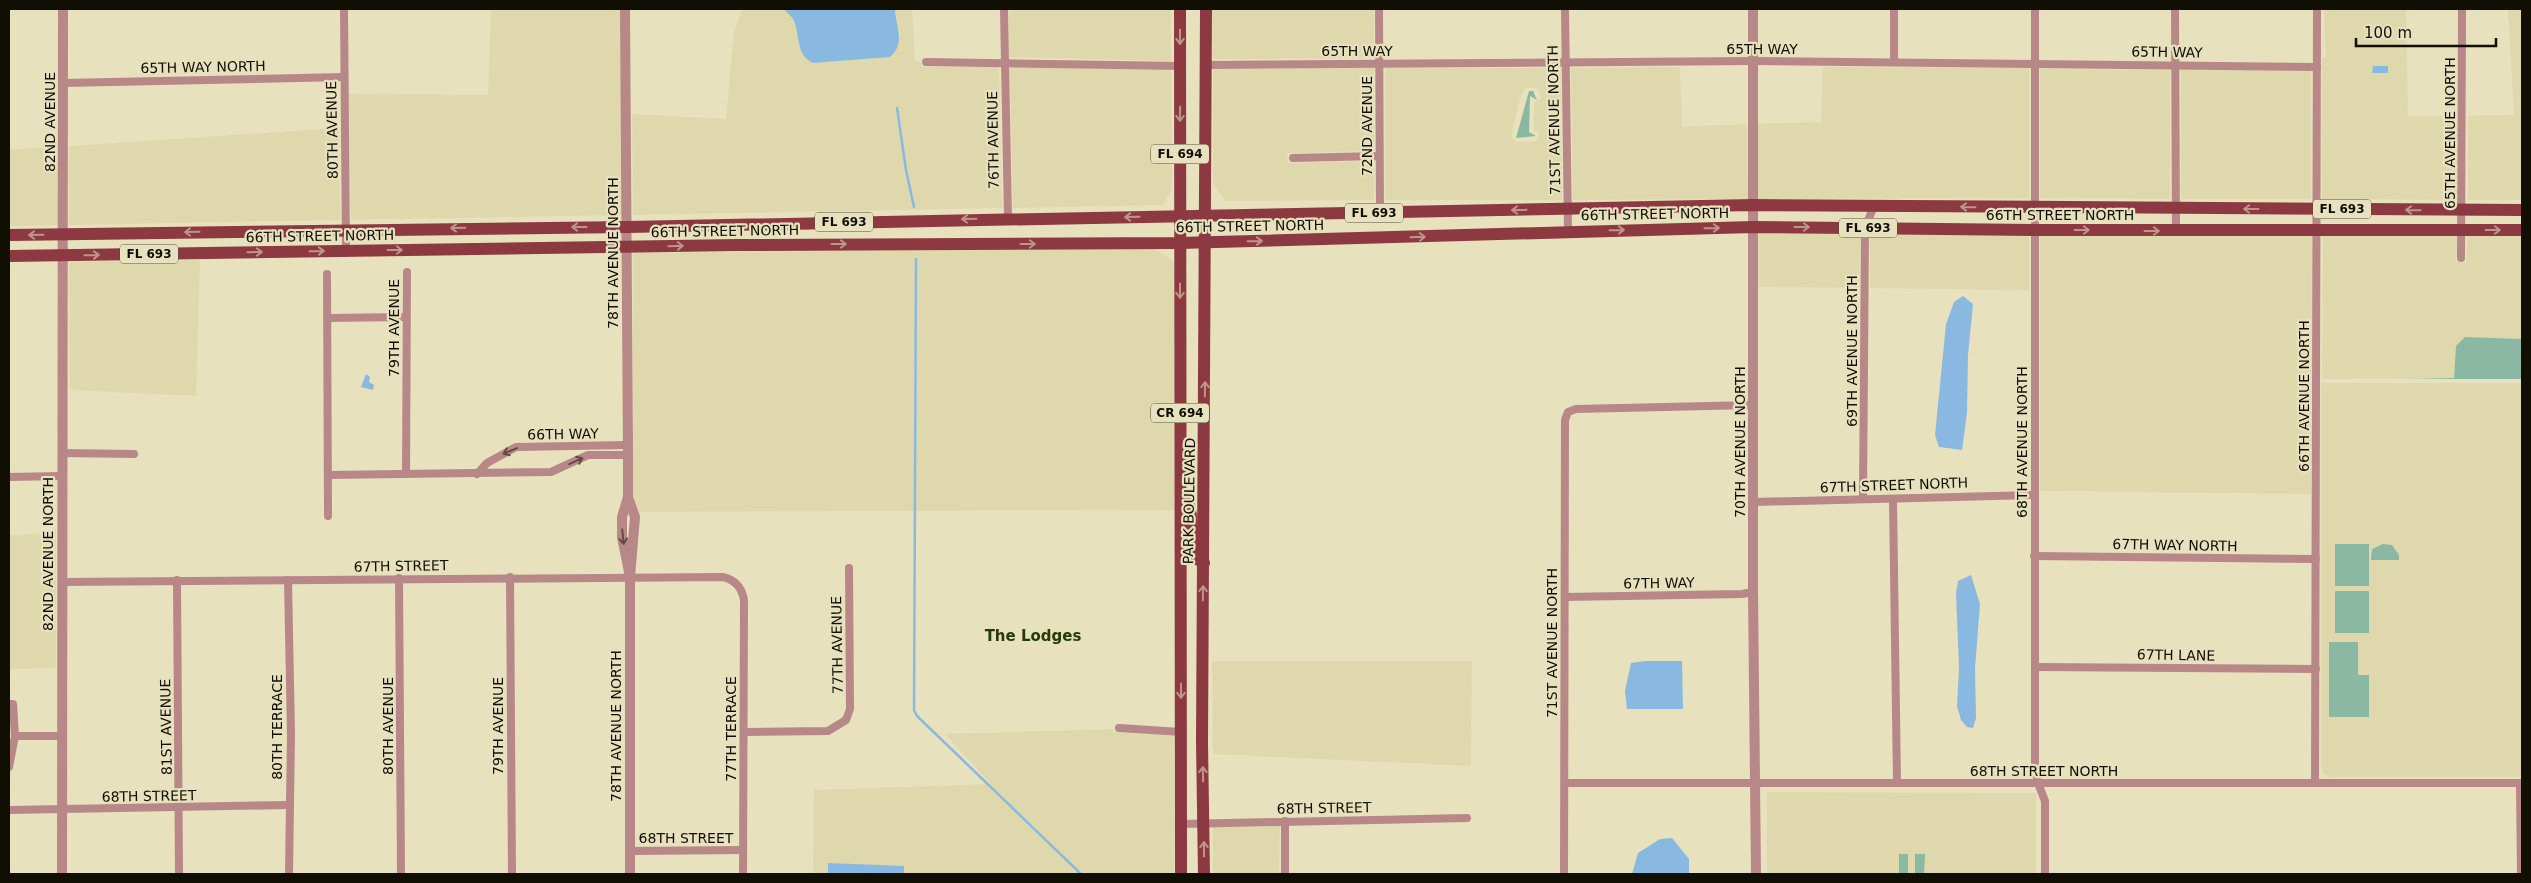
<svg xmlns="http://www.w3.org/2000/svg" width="2531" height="883" font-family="'DejaVu Sans',sans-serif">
<rect width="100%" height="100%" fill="#e7e1be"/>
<g fill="#dfd8ad" fill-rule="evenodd">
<path d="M 491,9 L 620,9 L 622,215 L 351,220 L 349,94 L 488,95 Z"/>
<path d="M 742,9 L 784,9 L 793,18 L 803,54 L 813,63 L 890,57 L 900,35 L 895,9 L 912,9 L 915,61 L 921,62 L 921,67 L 999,67 L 1002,208 L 633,215 L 632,114 L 726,119 L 734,33 Z"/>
<path d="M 1009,9 L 1171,9 L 1171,61 L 1009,57 Z"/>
<path d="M 1212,9 L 1374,9 L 1374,58 L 1213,59 Z"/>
<path d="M 2324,9 L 2406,10 L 2408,116 L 2457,116 L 2457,200 L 2322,199 L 2322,57 L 2326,57 Z"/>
<path d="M 2508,9 L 2522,9 L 2522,200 L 2468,200 L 2468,116 L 2514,115 Z"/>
<path d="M 1010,67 L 1171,70 L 1172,189 L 1163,205 L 1013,208 Z"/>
<path d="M 1680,67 L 1682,127 L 1747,124 L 1748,199 L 1573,200 L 1571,68 Z"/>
<path d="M 1823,67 L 2029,68 L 2029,198 L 1758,199 L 1758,124 L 1821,122 Z"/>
<path d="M 1374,68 L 1374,151 L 1287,153 L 1288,163 L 1374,161 L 1374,200 L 1225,201 L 1213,183 L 1213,69 Z"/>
<path d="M 1385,68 L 1561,68 L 1562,200 L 1385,200 ZM 1528,87 L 1538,89 L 1541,98 L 1534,103 L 1534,130 L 1539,133 L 1537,141 L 1516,142 L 1511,137 L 1520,99 L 1524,90 Z"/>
<path d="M 2040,69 L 2170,70 L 2170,199 L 2040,198 Z"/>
<path d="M 2181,70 L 2311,71 L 2311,199 L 2181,199 Z"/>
<path d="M 339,128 L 340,220 L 69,225 L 69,146 Z"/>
<path d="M 58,146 L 58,225 L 9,226 L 9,150 Z"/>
<path d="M 1759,233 L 1860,233 L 1859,288 L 1759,287 Z"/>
<path d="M 1870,233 L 2029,235 L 2029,290 L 1870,288 Z"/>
<path d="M 2040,235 L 2312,235 L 2311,494 L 2040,491 Z"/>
<path d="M 2323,235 L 2457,236 L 2456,262 L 2466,263 L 2468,236 L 2522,236 L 2522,339 L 2465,337 L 2456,347 L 2454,378 L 2322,379 Z"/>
<path d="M 1153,248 L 1174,261 L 1175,510 L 639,512 L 633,493 L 633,253 Z"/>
<path d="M 200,260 L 196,396 L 70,390 L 69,262 Z"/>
<path d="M 2321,383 L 2522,383 L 2522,777 L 2330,777 L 2323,773 L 2321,767 Z"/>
<path d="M 53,529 L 56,529 L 56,668 L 9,669 L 9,535 L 49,534 Z"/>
<path d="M 1212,661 L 1472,661 L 1471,766 L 1213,754 Z"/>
<path d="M 1113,729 L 1113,732 L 1174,736 L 1174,874 L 904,874 L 904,867 L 829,863 L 828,874 L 813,874 L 814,790 L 991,784 L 945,734 Z"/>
<path d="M 1767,792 L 2036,793 L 2036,874 L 1767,874 Z"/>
<path d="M 1280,826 L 1279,874 L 1213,874 L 1213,827 Z"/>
</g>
<g fill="#8bb8a3">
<path d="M 1529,91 L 1533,91 L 1537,100 L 1530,96 L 1529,132 L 1536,136 L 1516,138 Z"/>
<path d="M 2465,337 L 2522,339 L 2522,379 L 2405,379 L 2454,378 L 2456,346 Z"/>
<rect x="2335" y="544" width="34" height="42"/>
<path d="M 2383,544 L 2392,545 L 2399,555 L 2399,560 L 2371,560 L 2372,549 Z"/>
<rect x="2335" y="591" width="34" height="42"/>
<path d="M 2329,642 L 2358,642 L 2358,675 L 2369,675 L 2369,717 L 2329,717 Z"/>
<rect x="1899" y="854" width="9" height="20"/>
<path d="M 1915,854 L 1925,854 L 1924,874 L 1915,874 Z"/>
</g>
<g fill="#89b9e0">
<path d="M 784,9 L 895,9 C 896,27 906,43 890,57 L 813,63 C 796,55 800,36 794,21 C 792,16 787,13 784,9 Z"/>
<path d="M 2388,66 L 2388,73 L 2372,73 L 2373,66 Z"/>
<path d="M 1963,296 L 1973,304 L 1968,355 L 1967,413 L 1962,450 L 1939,447 L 1935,435 L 1946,324 L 1954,302 Z"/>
<path d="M 366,374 L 370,377 L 369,382 L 374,385 L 373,390 L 361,387 Z"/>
<path d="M 1971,575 L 1980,604 L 1975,668 L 1976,718 L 1973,728 L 1967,727 L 1961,720 L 1957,706 L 1959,668 L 1956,593 L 1958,581 Z"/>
<path d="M 1645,661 L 1682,661 L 1683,709 L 1627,709 L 1625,691 L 1631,663 Z"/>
<path d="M 1672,838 L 1689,859 L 1689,874 L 1632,874 L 1638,853 L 1660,839 Z"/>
<path d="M 828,863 L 904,866 L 904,874 L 828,874 Z"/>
</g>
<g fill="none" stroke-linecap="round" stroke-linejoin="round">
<g stroke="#89b9e0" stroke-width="2.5">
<path d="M 897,108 L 906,170 L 914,207"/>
<path d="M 916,259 L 914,710 L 917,716 L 1081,874"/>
</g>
<g stroke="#b88788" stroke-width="8">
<path d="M 344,9 L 346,250"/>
<path d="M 1004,9 L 1008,219"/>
<path d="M 1379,9 L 1380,212"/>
<path d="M 1565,9 L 1568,231"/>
<path d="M 1894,9 L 1894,62"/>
<path d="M 2035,9 L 2035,768 L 2038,783 L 2045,801 L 2045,874"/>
<path d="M 2175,9 L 2176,231"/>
<path d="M 926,62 L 1181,66"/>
<path d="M 1207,65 L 1753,61 L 2317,67"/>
<path d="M 63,83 L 344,77"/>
<path d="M 1293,158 L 1379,156"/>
<path d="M 2461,258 L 2462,9"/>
<path d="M 327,274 L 328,516"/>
<path d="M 328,318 L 406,317"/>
<path d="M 62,453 L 134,454"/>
<path d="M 406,474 L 407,272"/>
<path d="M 477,474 L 487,463 L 516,447 L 628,445"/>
<path d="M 328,475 L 551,472 L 588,455 L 628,455"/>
<path d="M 9,477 L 62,476"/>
<path d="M 1863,498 L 1865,228 L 1874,206"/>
<path d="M 1893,499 L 1897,783"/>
<path d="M 1754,502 L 2034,495"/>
<path d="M 2034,556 L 2316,559"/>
<path d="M 510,577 L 512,874"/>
<path d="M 399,578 L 401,874"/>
<path d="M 177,580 L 179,874"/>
<path d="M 288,580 L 291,734 L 289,874"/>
<path d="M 62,582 L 723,577 C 736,580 742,588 744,600 L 743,874"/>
<path d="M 1565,597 L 1742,594 L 1753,592"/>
<path d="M 2035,667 L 2316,669"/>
<path d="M 9,704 L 13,704 L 15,736"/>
<path d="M 1119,728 L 1181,732"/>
<path d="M 744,732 L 828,731 L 846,720 L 850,709 L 849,568"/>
<path d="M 9,767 L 15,736 L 62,736"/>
<path d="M 1565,783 L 2522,783"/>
<path d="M 2315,783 L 2317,9"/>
<path d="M 2520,783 L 2521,874"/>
<path d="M 9,810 L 289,805"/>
<path d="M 1181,824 L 1467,818"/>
<path d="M 630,851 L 743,850"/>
<path d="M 1285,874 L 1285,821"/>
<path d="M 1564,874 L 1565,420 L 1568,412 L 1576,409 L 1754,405"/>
</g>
<g stroke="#b88788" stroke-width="10">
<path d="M 625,9 L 628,455 L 628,497 L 622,517 L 622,537 L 630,577"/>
<path d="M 1753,9 L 1753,592 L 1756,874"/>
<path d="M 628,497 L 635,517 L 630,577 L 630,874"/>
<path d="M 62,874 L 63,9"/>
</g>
<g stroke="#8d3941" stroke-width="12">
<path d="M 1180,9 L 1181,874"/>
<path d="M 9,235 L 628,227 L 1753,205 L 2522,210"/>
<path d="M 9,256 L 737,245 L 1179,243 L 1753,227 L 2035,230 L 2522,230"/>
<path d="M 1181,492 C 1197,508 1189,537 1195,558 L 1204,563"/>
<path d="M 1204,874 L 1202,742 L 1206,9"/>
</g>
</g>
<defs><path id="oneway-shaft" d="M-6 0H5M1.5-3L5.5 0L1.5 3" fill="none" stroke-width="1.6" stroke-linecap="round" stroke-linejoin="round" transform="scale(1.25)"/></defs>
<g stroke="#be9586">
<use href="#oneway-shaft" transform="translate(1180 37) rotate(90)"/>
<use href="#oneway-shaft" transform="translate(1180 114) rotate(91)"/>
<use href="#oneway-shaft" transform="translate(1968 207) rotate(-179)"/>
<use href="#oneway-shaft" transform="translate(2251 209) rotate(180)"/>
<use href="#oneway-shaft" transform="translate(1519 210) rotate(179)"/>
<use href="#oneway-shaft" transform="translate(2413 210) rotate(-179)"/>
<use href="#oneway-shaft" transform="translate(1132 217) rotate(179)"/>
<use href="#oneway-shaft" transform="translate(969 219) rotate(179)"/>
<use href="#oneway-shaft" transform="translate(579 227) rotate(180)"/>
<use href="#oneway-shaft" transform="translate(1802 227)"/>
<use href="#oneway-shaft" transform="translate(458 228) rotate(179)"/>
<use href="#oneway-shaft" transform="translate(1712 228) rotate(-1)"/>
<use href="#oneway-shaft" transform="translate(1617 230) rotate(-1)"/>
<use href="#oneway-shaft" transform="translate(2082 230)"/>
<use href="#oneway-shaft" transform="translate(2493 230)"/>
<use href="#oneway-shaft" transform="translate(2152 231)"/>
<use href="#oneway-shaft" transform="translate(192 232) rotate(179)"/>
<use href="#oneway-shaft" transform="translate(36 235) rotate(179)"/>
<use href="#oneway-shaft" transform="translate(1418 237) rotate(-2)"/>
<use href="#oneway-shaft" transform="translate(1255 241) rotate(-1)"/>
<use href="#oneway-shaft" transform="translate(839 244)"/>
<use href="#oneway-shaft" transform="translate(1028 244)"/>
<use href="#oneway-shaft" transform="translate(676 246) rotate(-2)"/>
<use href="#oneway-shaft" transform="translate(395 250)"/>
<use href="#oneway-shaft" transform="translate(317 251) rotate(-1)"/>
<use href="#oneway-shaft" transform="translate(255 252) rotate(-1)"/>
<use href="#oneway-shaft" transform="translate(92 255) rotate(-1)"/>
<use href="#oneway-shaft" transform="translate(1180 291) rotate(90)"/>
<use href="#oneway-shaft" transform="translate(1205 389) rotate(-89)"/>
<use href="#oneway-shaft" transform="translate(1203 593) rotate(-89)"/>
<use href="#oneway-shaft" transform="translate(1181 691) rotate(90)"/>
<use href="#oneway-shaft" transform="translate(1203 774) rotate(-91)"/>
<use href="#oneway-shaft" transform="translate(1204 849) rotate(-90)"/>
</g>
<g stroke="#644a46">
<use href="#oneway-shaft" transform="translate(510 451) rotate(157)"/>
<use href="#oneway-shaft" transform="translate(576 461) rotate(-24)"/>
<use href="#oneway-shaft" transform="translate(623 537) rotate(84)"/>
</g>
<g text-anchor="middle" stroke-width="4.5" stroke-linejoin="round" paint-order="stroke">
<g fill="#e7e1be" stroke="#514d3c" stroke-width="1">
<rect x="1151" y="144.5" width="58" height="19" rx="4"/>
<rect x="2313" y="199.5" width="58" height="19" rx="4"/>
<rect x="1345" y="203.5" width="58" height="19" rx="4"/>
<rect x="815" y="212.5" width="58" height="19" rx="4"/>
<rect x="1839" y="218.5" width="58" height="19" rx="4"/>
<rect x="120" y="244.5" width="58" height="19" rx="4"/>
<rect x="1151" y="403.5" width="58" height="19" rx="4"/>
</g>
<g font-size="12" font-weight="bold" fill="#110e04">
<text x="1180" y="158">FL 694</text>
<text x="2342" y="213">FL 693</text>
<text x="1374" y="217">FL 693</text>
<text x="844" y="226">FL 693</text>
<text x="1868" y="232">FL 693</text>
<text x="149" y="258">FL 693</text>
<text x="1180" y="417">CR 694</text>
</g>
<g font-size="14" fill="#110e04" stroke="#e7e1be">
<text x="1762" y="54">65TH WAY</text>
<text x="1357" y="56">65TH WAY</text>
<text transform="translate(2167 52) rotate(1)" y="5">65TH WAY</text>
<text transform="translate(203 67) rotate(-1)" y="5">65TH WAY NORTH</text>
<text transform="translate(1554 120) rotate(-91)" y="5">71ST AVENUE NORTH</text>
<text transform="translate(50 122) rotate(-90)" y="5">82ND AVENUE</text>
<text transform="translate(1367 126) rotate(-90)" y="5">72ND AVENUE</text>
<text transform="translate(332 130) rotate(-91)" y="5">80TH AVENUE</text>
<text transform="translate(2450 133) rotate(-90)" y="5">65TH AVENUE NORTH</text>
<text transform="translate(993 140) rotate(-91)" y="5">76TH AVENUE</text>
<text transform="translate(1655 214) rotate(-1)" y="5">66TH STREET NORTH</text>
<text x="2060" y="220">66TH STREET NORTH</text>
<text transform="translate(1250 226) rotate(-1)" y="5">66TH STREET NORTH</text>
<text transform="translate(725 231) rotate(-1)" y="5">66TH STREET NORTH</text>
<text transform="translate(320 236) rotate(-1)" y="5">66TH STREET NORTH</text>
<text transform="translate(613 253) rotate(-90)" y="5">78TH AVENUE NORTH</text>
<text transform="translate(394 328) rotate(-90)" y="5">79TH AVENUE</text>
<text transform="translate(1852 351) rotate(-90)" y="5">69TH AVENUE NORTH</text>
<text transform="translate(2304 396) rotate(-90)" y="5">66TH AVENUE NORTH</text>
<text transform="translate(563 434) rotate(-1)" y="5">66TH WAY</text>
<text transform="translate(1740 442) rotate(-90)" y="5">70TH AVENUE NORTH</text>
<text transform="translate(2022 442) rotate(-90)" y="5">68TH AVENUE NORTH</text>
<text transform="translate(1894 485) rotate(-2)" y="5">67TH STREET NORTH</text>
<text transform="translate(1189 501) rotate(-89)" y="5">PARK BOULEVARD</text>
<text transform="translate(2175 545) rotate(1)" y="5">67TH WAY NORTH</text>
<text transform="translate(48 554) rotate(-90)" y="5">82ND AVENUE NORTH</text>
<text transform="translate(401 566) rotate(-1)" y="5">67TH STREET</text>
<text transform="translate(1659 583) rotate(-1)" y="5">67TH WAY</text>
<text transform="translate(1552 643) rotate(-90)" y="5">71ST AVENUE NORTH</text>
<text transform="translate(837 645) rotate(-91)" y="5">77TH AVENUE</text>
<text transform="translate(2176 655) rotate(1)" y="5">67TH LANE</text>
<text transform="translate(388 726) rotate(-90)" y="5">80TH AVENUE</text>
<text transform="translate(498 726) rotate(-90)" y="5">79TH AVENUE</text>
<text transform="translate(616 726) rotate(-90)" y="5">78TH AVENUE NORTH</text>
<text transform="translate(166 727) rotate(-91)" y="5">81ST AVENUE</text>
<text transform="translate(277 727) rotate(-90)" y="5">80TH TERRACE</text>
<text transform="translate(731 729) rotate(-90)" y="5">77TH TERRACE</text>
<text x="2044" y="776">68TH STREET NORTH</text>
<text transform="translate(149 796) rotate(-1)" y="5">68TH STREET</text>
<text transform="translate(1324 808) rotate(-1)" y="5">68TH STREET</text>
<text x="686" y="843">68TH STREET</text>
</g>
<g font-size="15" font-weight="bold" fill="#253c09" stroke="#e7e1be">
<text x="1033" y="641">The Lodges</text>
</g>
</g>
<rect width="2531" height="883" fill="none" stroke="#110e04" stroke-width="20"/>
<path d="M2356 38v8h140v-8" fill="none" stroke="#110e04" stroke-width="2.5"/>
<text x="2364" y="38" font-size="15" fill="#110e04" stroke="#e7e1be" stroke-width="4" paint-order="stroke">100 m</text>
</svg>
